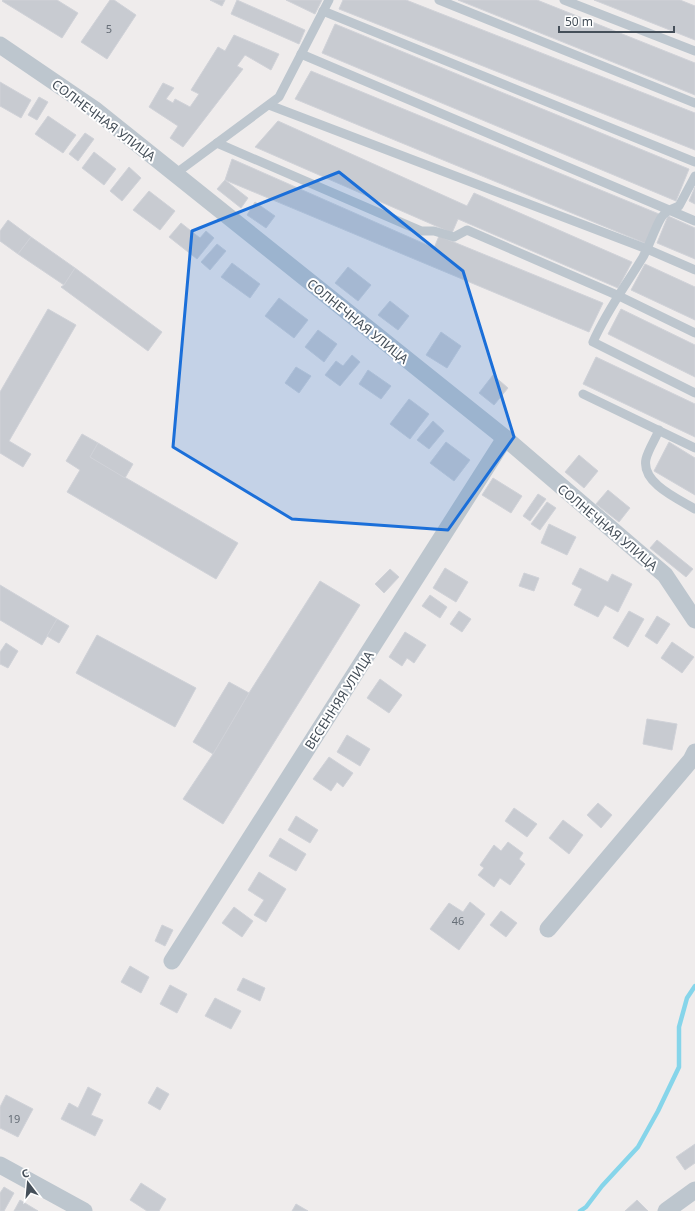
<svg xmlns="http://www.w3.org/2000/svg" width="695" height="1211" font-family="'Noto Sans',sans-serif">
<rect width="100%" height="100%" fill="#efecec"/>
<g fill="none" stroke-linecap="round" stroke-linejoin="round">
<path stroke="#86d5ea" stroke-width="4.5" d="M 580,1211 L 586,1207 L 602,1186 L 638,1147 L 658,1111 L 679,1067 L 679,1027 L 687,998 L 695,986"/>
</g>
<g fill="#c8cbd1" stroke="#d0d2d8">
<path d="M 3,0 L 57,0 L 78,13 L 62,38 L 2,1 Z"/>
<path d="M 110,0 L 114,0 L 136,15 L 107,59 L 81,42 Z"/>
<path d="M 210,0 L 225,0 L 222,6 Z"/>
<path d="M 237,0 L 305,30 L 299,44 L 231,14 Z"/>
<path d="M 286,0 L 322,0 L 315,14 Z"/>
<path d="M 343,0 L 406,0 L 695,113 L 695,150 L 339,9 Z"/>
<path d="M 458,0 L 537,0 L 695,63 L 695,95 Z"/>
<path d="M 594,0 L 680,0 L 695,6 L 695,40 Z"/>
<path d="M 335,24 L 689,169 L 676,201 L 322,53 Z"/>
<path d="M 234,35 L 279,54 L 271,70 L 245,55 L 237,66 L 243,69 L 183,147 L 170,138 L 178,126 L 149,107 L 163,83 L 174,88 L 166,99 L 173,103 L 175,99 L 190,107 L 199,94 L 191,90 L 218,47 L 225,51 Z"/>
<path d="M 311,71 L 659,214 L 647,244 L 295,99 Z"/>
<path d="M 0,82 L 31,100 L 21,118 L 0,106 Z"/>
<path d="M 39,97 L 48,102 L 37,120 L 28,115 Z"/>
<path d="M 48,116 L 76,135 L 63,153 L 35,134 Z"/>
<path d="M 278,121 L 467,206 L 474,193 L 632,262 L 618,288 L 458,219 L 452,233 L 255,147 Z"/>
<path d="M 85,133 L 94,139 L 78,161 L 69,154 Z"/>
<path d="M 94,152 L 116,169 L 104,185 L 82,168 Z"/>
<path d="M 232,159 L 434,248 L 439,236 L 603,303 L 589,332 L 225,180 Z"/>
<path d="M 129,167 L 141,178 L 122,201 L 110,191 Z"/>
<path d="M 225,180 L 248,198 L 241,208 L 217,189 Z"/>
<path d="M 695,187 L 695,204 L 689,201 Z"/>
<path d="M 149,191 L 175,211 L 160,230 L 133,210 Z"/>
<path d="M 255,202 L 275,216 L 266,228 L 247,215 Z"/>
<path d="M 668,216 L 695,228 L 695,259 L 657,243 Z"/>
<path d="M 8,220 L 31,237 L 18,254 L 0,241 L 0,231 Z"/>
<path d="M 181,223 L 200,238 L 206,231 L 214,238 L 197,259 L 169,237 Z"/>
<path d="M 31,237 L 75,268 L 64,285 L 18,254 Z"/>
<path d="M 217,244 L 226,251 L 210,270 L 201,262 Z"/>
<path d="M 232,263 L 260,284 L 250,298 L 221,277 Z"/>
<path d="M 645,264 L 695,287 L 695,320 L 631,290 Z"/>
<path d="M 348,267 L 371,285 L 358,301 L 335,283 Z"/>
<path d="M 75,268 L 162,332 L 148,351 L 61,287 L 64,285 Z"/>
<path d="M 279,298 L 308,320 L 294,338 L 265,316 Z"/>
<path d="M 390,301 L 409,316 L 398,330 L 378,315 Z"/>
<path d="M 48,309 L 76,325 L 9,441 L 31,454 L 23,467 L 0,453 L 0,392 Z"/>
<path d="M 621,309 L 695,345 L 695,377 L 608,334 Z"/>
<path d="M 318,330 L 337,344 L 324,362 L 305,347 Z"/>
<path d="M 441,332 L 461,346 L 447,368 L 426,355 Z"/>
<path d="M 352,355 L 360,362 L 340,386 L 325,375 L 336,361 L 343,366 Z"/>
<path d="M 596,357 L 695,404 L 695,437 L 583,384 Z"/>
<path d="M 296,367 L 311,376 L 299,393 L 285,383 Z"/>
<path d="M 368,370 L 391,386 L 381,399 L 359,384 Z"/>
<path d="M 493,375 L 508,388 L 494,405 L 479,393 Z"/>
<path d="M 409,399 L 429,414 L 410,439 L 390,424 Z"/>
<path d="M 433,421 L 444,431 L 429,449 L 417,440 Z"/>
<path d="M 82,434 L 98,443 L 90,457 L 238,543 L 216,579 L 67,492 L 80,470 L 66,461 Z"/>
<path d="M 446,442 L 470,460 L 454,481 L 430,463 Z"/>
<path d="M 669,442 L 695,458 L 695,495 L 654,471 Z"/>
<path d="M 98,443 L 133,464 L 125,478 L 90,457 Z"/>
<path d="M 579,455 L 598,471 L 584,488 L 565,472 Z"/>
<path d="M 493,478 L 522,496 L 511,513 L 482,495 Z"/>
<path d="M 608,490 L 630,508 L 619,522 L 596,504 Z"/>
<path d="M 538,494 L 546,499 L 530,521 L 523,516 Z"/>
<path d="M 547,502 L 556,508 L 540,530 L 531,524 Z"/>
<path d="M 549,524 L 576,537 L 567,555 L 541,543 Z"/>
<path d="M 657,540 L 693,569 L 686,577 L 650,548 Z"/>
<path d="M 445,568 L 468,582 L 456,602 L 433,588 Z"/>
<path d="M 580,568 L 608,582 L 612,574 L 632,584 L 618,612 L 605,605 L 598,617 L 574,605 L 582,589 L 572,584 Z"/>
<path d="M 390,569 L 399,577 L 384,593 L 375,584 Z"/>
<path d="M 524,573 L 539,578 L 534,591 L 519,586 Z"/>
<path d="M 320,581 L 360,605 L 223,824 L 183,799 L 213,754 L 249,693 Z"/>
<path d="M 0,585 L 57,619 L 42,645 L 0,620 Z"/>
<path d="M 430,595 L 447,607 L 440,618 L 422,606 Z"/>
<path d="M 459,611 L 471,619 L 462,632 L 450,624 Z"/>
<path d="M 629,611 L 644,619 L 628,647 L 613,638 Z"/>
<path d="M 657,616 L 670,624 L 657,644 L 645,636 Z"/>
<path d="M 57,619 L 69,626 L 59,643 L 47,636 Z"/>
<path d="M 405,632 L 426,645 L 414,663 L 407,658 L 402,666 L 389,657 Z"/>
<path d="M 97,635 L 196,688 L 175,727 L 76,673 Z"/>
<path d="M 672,642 L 694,657 L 682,673 L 661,658 Z"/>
<path d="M 6,643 L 18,651 L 8,668 L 0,664 L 0,652 Z"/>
<path d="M 380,679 L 402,695 L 389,713 L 367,698 Z"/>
<path d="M 229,682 L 249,693 L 213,754 L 193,742 Z"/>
<path d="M 647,719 L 677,724 L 672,750 L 643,744 Z"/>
<path d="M 347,735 L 370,749 L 360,766 L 337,752 Z"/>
<path d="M 329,757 L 353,773 L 343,787 L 337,782 L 331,791 L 313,779 Z"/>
<path d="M 598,803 L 612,815 L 601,828 L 587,815 Z"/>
<path d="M 514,808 L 537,824 L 527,837 L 505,821 Z"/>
<path d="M 296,816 L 318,830 L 310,843 L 288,830 Z"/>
<path d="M 563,820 L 583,835 L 569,854 L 549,838 Z"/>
<path d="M 280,838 L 306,854 L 296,871 L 269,856 Z"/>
<path d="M 508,842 L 523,853 L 519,859 L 525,864 L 510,885 L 500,878 L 494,887 L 478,875 L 484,868 L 480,865 L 494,845 L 501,851 Z"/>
<path d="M 259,872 L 286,889 L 266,922 L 254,915 L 264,900 L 248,890 Z"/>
<path d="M 470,902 L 485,914 L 459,950 L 430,929 L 449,903 L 463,912 Z"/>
<path d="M 234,907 L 253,921 L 242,937 L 222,923 Z"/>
<path d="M 501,911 L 517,923 L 506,937 L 490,925 Z"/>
<path d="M 162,925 L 173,930 L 165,946 L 155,941 Z"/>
<path d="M 130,966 L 149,977 L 141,993 L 121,982 Z"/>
<path d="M 243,978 L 265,988 L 260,1001 L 237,990 Z"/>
<path d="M 170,985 L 187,994 L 177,1013 L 160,1004 Z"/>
<path d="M 215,998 L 241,1011 L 231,1029 L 205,1016 Z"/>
<path d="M 88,1087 L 101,1094 L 91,1115 L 103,1120 L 95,1136 L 61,1119 L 69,1103 L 78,1108 Z"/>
<path d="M 157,1087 L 169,1094 L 160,1110 L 148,1103 Z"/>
<path d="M 6,1095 L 33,1109 L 18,1137 L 0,1128 L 0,1107 Z"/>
<path d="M 695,1144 L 695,1163 L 685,1170 L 676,1157 Z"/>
<path d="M 141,1183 L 166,1199 L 159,1211 L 147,1211 L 130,1200 Z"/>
<path d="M 4,1187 L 14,1193 L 4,1211 L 0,1211 L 0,1193 Z"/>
<path d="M 20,1200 L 38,1211 L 14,1211 Z"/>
<path d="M 637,1200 L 648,1211 L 625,1211 Z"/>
<path d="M 296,1204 L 308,1211 L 292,1211 Z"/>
</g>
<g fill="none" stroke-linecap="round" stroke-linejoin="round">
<g stroke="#bdc6ce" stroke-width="9">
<path d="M 439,0 L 695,103"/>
<path d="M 564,0 L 695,51"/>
<path d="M 323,11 L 695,162"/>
<path d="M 301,54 L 695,221"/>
<path d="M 269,105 L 647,249 L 695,270"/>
<path d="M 217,143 L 421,231 L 434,231 L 454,237 L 467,230 L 619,296 L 695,333"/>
<path d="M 175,174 L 279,97 L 329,0"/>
<path d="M 695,176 L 679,206 C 672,209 665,211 661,218 C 654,230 650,244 643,257 C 626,285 606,312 593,342 L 695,393"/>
<path d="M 583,394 L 695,448"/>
<path d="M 659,430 C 656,438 648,450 646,459 C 641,483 678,499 695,509"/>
</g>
<g stroke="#bdc6ce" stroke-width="17">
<path d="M 0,45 L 94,109 L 505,438 L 665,575 L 695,620"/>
<path d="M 548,929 L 691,760 L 695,752"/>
<path d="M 172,961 L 505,438"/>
<path d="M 0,1165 L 84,1211"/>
<path d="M 666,1211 L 695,1190"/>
</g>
</g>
<path fill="#1b6fd9" fill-opacity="0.2" stroke="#1b6fd9" stroke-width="3" stroke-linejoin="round" d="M 339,172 L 463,271 L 514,437 L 448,530 L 292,519 L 173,447 L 192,231 Z"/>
<g text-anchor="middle" stroke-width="4" stroke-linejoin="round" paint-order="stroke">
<g font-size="11" fill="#666e77">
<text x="109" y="33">5</text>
<text x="458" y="925">46</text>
<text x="14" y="1123">19</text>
</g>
<g font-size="13" fill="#454f59" stroke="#fff">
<text transform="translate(104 120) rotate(37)" y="5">СОЛНЕЧНАЯ УЛИЦА</text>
<text transform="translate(358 321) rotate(39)" y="5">СОЛНЕЧНАЯ УЛИЦА</text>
<text transform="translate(608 527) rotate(40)" y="5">СОЛНЕЧНАЯ УЛИЦА</text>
<text transform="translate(339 700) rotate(-57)" y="5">ВЕСЕННЯЯ УЛИЦА</text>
</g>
</g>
<g transform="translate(28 1183) rotate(344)" stroke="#ffffff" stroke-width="3" paint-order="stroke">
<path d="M0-3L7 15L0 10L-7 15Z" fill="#454f59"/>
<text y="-6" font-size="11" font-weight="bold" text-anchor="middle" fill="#454f59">С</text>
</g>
<path d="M559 26v6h115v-6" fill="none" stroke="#454f59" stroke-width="2"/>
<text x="565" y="26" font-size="12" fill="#454f59" stroke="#ffffff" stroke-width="3" paint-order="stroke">50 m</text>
</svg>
